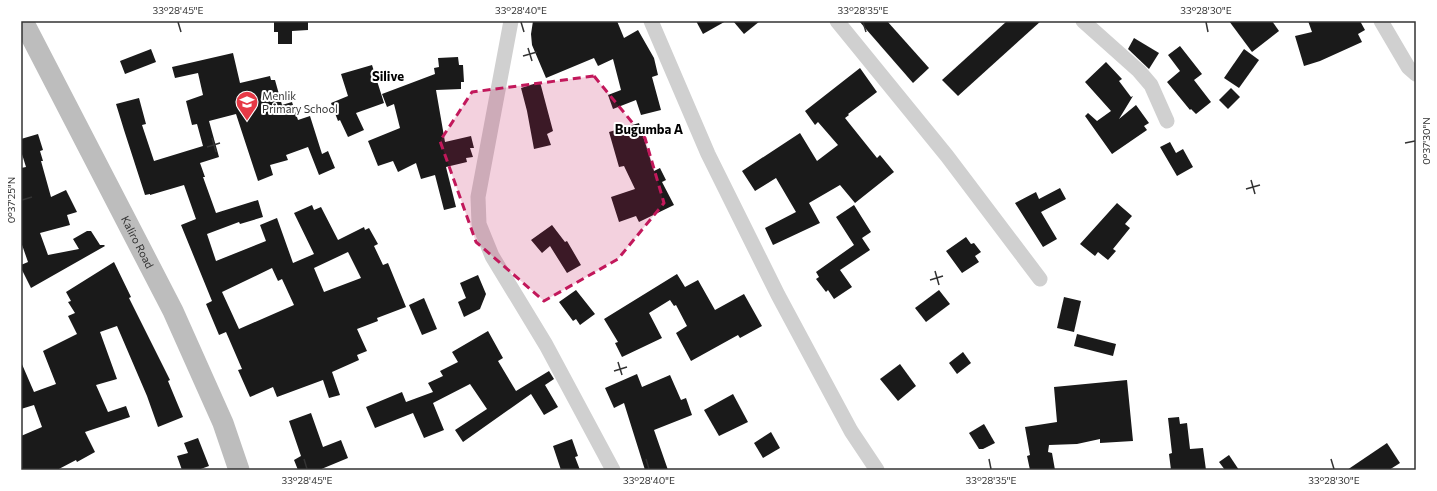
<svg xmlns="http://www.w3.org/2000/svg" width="1437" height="491" font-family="Commissioner,sans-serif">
<rect width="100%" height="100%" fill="#fff"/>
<g fill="#1a1a1a" fill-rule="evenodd">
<path d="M 274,21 L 308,21 L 308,30 L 292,31 L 292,44 L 278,44 L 278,32 L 274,32 Z"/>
<path d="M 533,21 L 617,21 L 624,38 L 638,30 L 654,58 L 658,75 L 652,77 L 661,110 L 641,115 L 636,100 L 613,109 L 608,95 L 621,90 L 613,59 L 598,66 L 594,58 L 546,78 L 532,45 L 531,34 Z"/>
<path d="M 696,21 L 726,21 L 703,34 Z"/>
<path d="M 733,21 L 760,21 L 744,34 Z"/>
<path d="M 859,21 L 887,21 L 929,68 L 913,83 Z"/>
<path d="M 1007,21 L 1041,21 L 958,96 L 942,80 Z"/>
<path d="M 1229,21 L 1272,21 L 1279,31 L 1252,52 Z"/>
<path d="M 1308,21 L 1360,21 L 1365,30 L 1358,34 L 1362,42 L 1320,61 L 1304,66 L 1295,36 L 1312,32 Z"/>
<path d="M 1134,38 L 1159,53 L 1149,69 L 1128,49 Z"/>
<path d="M 1180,46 L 1202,74 L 1194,80 L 1211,102 L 1196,114 L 1191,109 L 1190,110 L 1167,82 L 1180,71 L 1168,55 Z"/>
<path d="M 151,49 L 156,62 L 125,74 L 120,61 Z"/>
<path d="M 1244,49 L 1259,60 L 1239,88 L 1224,78 Z"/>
<path d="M 233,53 L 240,83 L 270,76 L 271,80 L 275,80 L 282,105 L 292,102 L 298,120 L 310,116 L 322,154 L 328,151 L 335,168 L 319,175 L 308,147 L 286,155 L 288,160 L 270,165 L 273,175 L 258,181 L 236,114 L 209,121 L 219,157 L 200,163 L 205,177 L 203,177 L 216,213 L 258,200 L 263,217 L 240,224 L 239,222 L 207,234 L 216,261 L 266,241 L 260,225 L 277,218 L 293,263 L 314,254 L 294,213 L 312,205 L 314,210 L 321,207 L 338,240 L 364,227 L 365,230 L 369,228 L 378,244 L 374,246 L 383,265 L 388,263 L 406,307 L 377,318 L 378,321 L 357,329 L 367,351 L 357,355 L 359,360 L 332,372 L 340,395 L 329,398 L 323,380 L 277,397 L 273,387 L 250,397 L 238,370 L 242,369 L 226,332 L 219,335 L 206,304 L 212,301 L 181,225 L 196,219 L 184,185 L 150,195 L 150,194 L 145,195 L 124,130 L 116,104 L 139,98 L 146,124 L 142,125 L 154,161 L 203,146 L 197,124 L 192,125 L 186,101 L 203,95 L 198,73 L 175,78 L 172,67 ZM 348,252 L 361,278 L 324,292 L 314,268 ZM 272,268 L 278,281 L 282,279 L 294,305 L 239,329 L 222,292 Z"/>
<path d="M 458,57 L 459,65 L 463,65 L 464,82 L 461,82 L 461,89 L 436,90 L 445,142 L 471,136 L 474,148 L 470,148 L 473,157 L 466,158 L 467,162 L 446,167 L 456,207 L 444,210 L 435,175 L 421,179 L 416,163 L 398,172 L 393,161 L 378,166 L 368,141 L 400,128 L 394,104 L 387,107 L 382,94 L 435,74 L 434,68 L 439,67 L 438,58 Z"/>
<path d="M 1106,62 L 1122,79 L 1119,81 L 1131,97 L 1133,96 L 1119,119 L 1136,105 L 1149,123 L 1144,126 L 1147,130 L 1112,154 L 1085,116 L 1088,113 L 1097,121 L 1111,111 L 1085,82 Z"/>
<path d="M 372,65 L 384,103 L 356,113 L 364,130 L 348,137 L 340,120 L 338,121 L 331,103 L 348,96 L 341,74 Z"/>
<path d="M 860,68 L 877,92 L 848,114 L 849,115 L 845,118 L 877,158 L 880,155 L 894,172 L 855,203 L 840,185 L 809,203 L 820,223 L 773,245 L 765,228 L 796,212 L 776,178 L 755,191 L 742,171 L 800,133 L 817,161 L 838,145 L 818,122 L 815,125 L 805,111 Z"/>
<path d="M 540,82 L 553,131 L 547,134 L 551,145 L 534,149 L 527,111 L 521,88 Z"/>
<path d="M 1231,88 L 1240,97 L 1228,109 L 1219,100 Z"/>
<path d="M 639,123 L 654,171 L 660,168 L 666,180 L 662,182 L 674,205 L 639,222 L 636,216 L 619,222 L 611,197 L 635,189 L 624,166 L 619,167 L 609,132 Z"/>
<path d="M 38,134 L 43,150 L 40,151 L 43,161 L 41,161 L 51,197 L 66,190 L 77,212 L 67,215 L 70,225 L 40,233 L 48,255 L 79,249 L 73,239 L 87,231 L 91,231 L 100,245 L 104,245 L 105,246 L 31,288 L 21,268 L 21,265 L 28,262 L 21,242 L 21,168 L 26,167 L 21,151 L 21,139 Z"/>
<path d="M 1170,142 L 1176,153 L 1183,149 L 1193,167 L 1177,176 L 1160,147 Z"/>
<path d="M 1060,188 L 1066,199 L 1041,212 L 1057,239 L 1043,247 L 1015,203 L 1036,192 L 1039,199 Z"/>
<path d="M 1117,203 L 1132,216 L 1125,224 L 1130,228 L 1113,249 L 1116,251 L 1108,260 L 1098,252 L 1095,256 L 1080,244 Z"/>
<path d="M 854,205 L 871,232 L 862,238 L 870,250 L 840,270 L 852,287 L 834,299 L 828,290 L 826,292 L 816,279 L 819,277 L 816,272 L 854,245 L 836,217 Z"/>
<path d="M 552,225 L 565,242 L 567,241 L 581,265 L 567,273 L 550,246 L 542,253 L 531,240 Z"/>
<path d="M 966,237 L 971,244 L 974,243 L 981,252 L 975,256 L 979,262 L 962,273 L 946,251 Z"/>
<path d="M 114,262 L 131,297 L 129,298 L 170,380 L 168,381 L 183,417 L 158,427 L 147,396 L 117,326 L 100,332 L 117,379 L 96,385 L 108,412 L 126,406 L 130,417 L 85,432 L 95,452 L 77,462 L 76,460 L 57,470 L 21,470 L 21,436 L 42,427 L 34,405 L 21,409 L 21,362 L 34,392 L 56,384 L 43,351 L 77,334 L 68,316 L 75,313 L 68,302 L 71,301 L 66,292 Z"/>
<path d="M 677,274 L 685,287 L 698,280 L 715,310 L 744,294 L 762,326 L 740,338 L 738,335 L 691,361 L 676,333 L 687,326 L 676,305 L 674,306 L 670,300 L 649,313 L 662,338 L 622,357 L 615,343 L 618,342 L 604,319 Z"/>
<path d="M 478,275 L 486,294 L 480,309 L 464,317 L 458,302 L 466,298 L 460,283 Z"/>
<path d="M 576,290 L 595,314 L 580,325 L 576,319 L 573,321 L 559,302 Z"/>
<path d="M 939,290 L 950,304 L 926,322 L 915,308 Z"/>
<path d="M 1064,297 L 1081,301 L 1074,332 L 1057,328 Z"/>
<path d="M 424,298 L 437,329 L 422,335 L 409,305 Z"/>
<path d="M 488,331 L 503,358 L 498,361 L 516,391 L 549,371 L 554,379 L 545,385 L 558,407 L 544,415 L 531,394 L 463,442 L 455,430 L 487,409 L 470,384 L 433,403 L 444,430 L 424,438 L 413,413 L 375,428 L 366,407 L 402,392 L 406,402 L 433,392 L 428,383 L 443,376 L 440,371 L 458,362 L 452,352 Z"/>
<path d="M 1077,334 L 1116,344 L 1113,356 L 1074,346 Z"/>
<path d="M 963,352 L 971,363 L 957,374 L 949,363 Z"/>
<path d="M 900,364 L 916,386 L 898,401 L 880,379 Z"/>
<path d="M 637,374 L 642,387 L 670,375 L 681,400 L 686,398 L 692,415 L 654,430 L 668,470 L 645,470 L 624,403 L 614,408 L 605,388 Z"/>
<path d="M 1127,380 L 1133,441 L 1100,443 L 1100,439 L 1077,444 L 1049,445 L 1048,452 L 1052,453 L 1055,470 L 1030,470 L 1027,456 L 1030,455 L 1025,427 L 1057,422 L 1054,387 Z"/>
<path d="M 733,394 L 748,422 L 719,436 L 704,410 Z"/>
<path d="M 311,413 L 323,447 L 341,440 L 348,458 L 319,470 L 298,470 L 294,460 L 301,456 L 289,421 Z"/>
<path d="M 1179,417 L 1180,424 L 1187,423 L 1190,449 L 1203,448 L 1206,470 L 1171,470 L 1169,454 L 1172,453 L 1168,418 Z"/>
<path d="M 984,424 L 995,443 L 983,449 L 979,449 L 969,433 Z"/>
<path d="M 771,432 L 780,448 L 763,458 L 754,443 Z"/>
<path d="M 198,438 L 209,466 L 198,470 L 182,470 L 177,456 L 188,453 L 184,443 Z"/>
<path d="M 572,439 L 578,456 L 575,457 L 580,470 L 561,470 L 553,446 Z"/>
<path d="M 1387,443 L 1400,463 L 1389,470 L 1347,470 Z"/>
<path d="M 1229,455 L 1239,470 L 1225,470 L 1219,462 Z"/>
</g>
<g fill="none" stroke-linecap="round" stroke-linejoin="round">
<g stroke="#d0d0d0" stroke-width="15">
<path d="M 511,21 L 478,197 L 479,224 L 492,256 L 546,345 L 613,470"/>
<path d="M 651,21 L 708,154 L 778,295 L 851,431 L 877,470"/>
<path d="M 837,21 L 947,156 L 1040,279"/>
<path d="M 1083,21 L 1139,71 L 1151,85 L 1167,121"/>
<path d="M 1381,21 L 1408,67 L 1416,74"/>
</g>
<path stroke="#bdbdbd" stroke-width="21" id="s1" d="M 23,21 L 173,311 L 223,423 L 239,470"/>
</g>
<path fill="#c2185b" fill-opacity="0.2" stroke="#c2185b" stroke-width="3" stroke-dasharray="8 5" stroke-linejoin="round" d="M 594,76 L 645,138 L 664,203 L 618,259 L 544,301 L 476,242 L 440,141 L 472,92 Z"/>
<path fill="none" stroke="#333" stroke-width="1.5" d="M 178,22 L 181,32M 521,22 L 524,32M 863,22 L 866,32M 1206,22 L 1208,32M 528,48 L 532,61M 523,56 L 537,52M 212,138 L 216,152M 1405,143 L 1415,141M 207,147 L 220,143M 1251,180 L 1255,194M 1246,189 L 1260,185M 22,200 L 32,197M 935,271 L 939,285M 930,280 L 943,276M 618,362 L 622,375M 614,371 L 627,367M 304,459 L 307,469M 646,459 L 649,469M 989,459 L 991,469M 1331,459 L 1334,469"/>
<defs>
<g id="school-pin" transform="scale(1.15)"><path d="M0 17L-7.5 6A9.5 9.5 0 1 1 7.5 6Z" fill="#e63946" stroke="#fff"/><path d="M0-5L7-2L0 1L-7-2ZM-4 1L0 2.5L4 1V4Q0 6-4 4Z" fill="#fff"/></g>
</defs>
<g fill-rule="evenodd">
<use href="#school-pin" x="247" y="102"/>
</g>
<g text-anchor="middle" stroke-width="4" stroke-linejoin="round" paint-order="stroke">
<g font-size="11" fill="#333" stroke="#fff" text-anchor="start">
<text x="262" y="100">Menlik<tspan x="262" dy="13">Primary School</tspan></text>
</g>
<g font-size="11" fill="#333" stroke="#fff">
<text dy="4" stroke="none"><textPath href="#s1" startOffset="249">Kaliro Road</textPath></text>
</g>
<g font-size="13" font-weight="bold" fill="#000" stroke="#fff">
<text x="388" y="81">Silive</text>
<text x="649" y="134">Bugumba A</text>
</g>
</g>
<rect width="1437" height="491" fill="none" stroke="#ffffff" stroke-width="44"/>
<rect x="22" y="22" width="1393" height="447" fill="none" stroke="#333" stroke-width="1.5"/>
<g font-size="10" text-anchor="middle" fill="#333">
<text x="178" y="14">33°28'45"E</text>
<text x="521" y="14">33°28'40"E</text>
<text x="863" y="14">33°28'35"E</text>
<text x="1206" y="14">33°28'30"E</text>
<text transform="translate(1426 141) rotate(-90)" y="4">0°37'30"N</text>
<text transform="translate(11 200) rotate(-90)" y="4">0°37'25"N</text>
<text x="307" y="484">33°28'45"E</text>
<text x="649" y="484">33°28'40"E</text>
<text x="991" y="484">33°28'35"E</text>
<text x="1334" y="484">33°28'30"E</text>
</g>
</svg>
